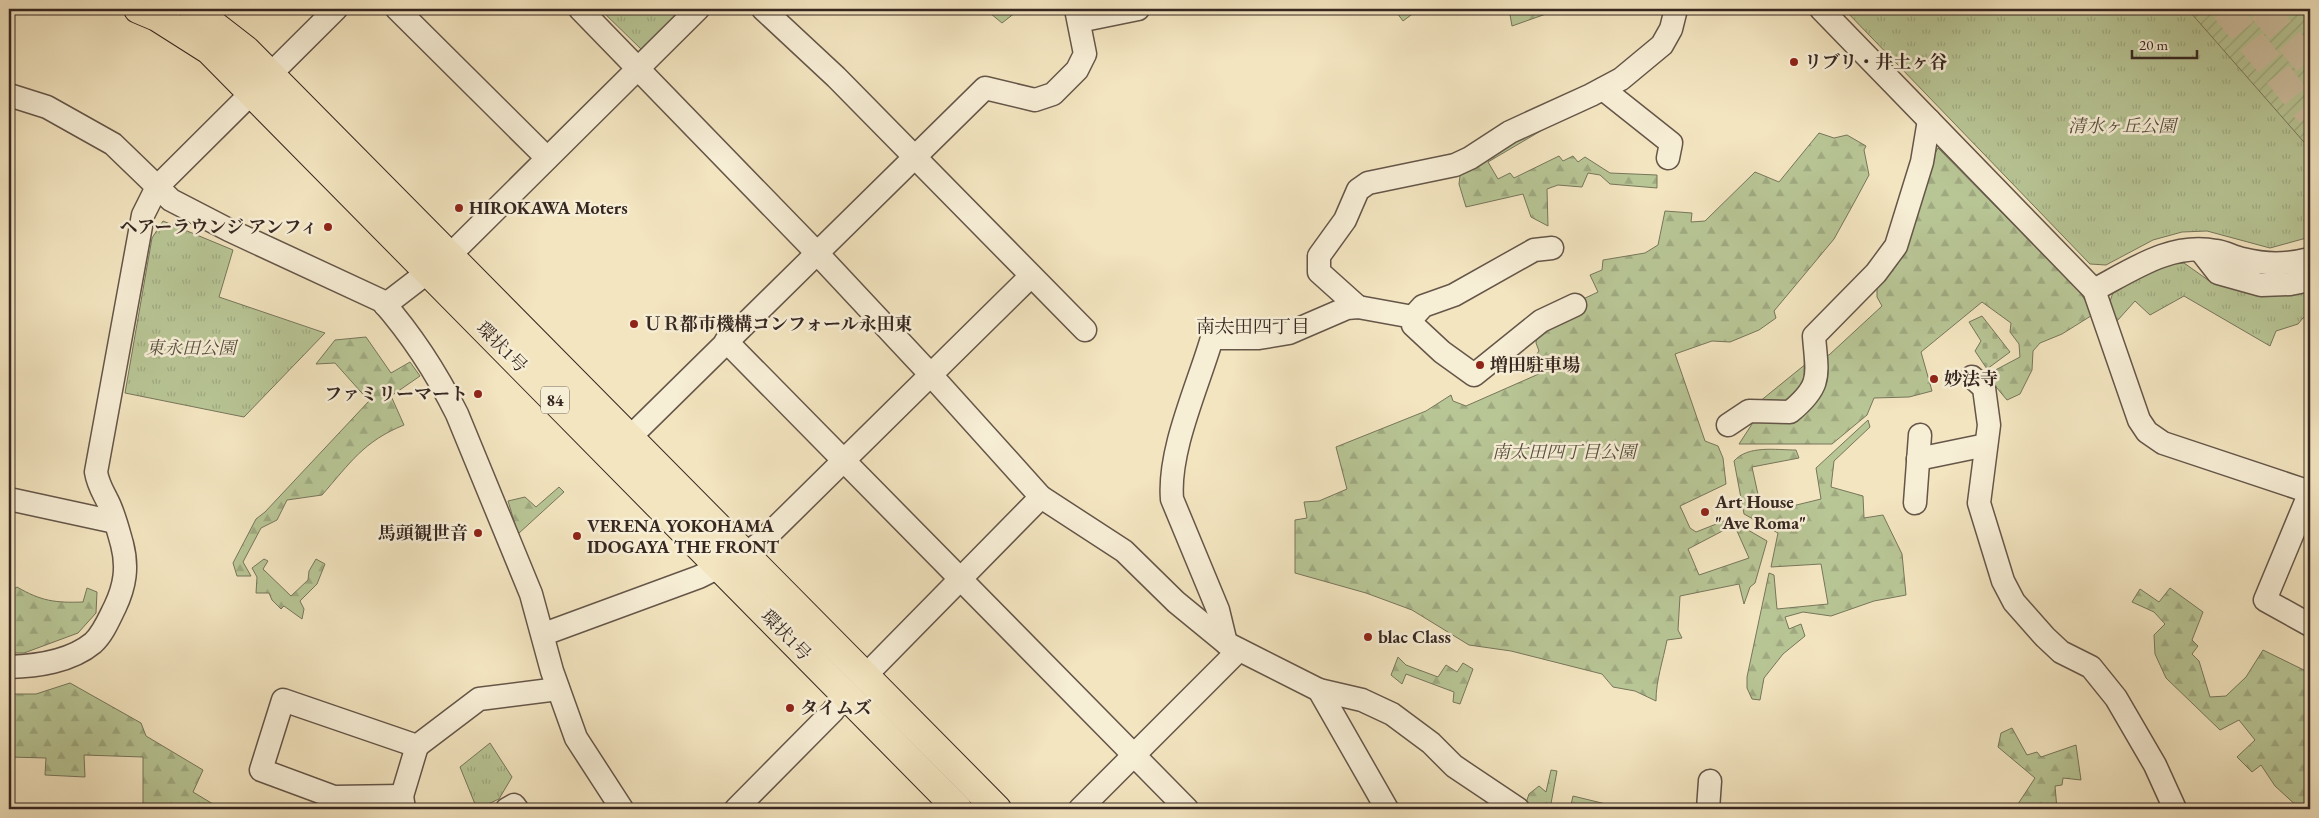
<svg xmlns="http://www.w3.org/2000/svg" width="2319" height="818" font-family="'EB Garamond','Noto Serif JP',serif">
<defs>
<pattern id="grass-tufts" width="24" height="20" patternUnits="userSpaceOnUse" patternTransform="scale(1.25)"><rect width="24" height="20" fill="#b8c595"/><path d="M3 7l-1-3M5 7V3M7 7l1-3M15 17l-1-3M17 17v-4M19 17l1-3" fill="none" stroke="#9fa980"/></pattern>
<pattern id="forest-firs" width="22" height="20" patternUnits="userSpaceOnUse" patternTransform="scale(1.25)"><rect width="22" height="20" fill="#b8c595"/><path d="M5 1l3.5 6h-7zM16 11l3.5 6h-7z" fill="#9fa980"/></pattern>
<pattern id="cemetery-stones" width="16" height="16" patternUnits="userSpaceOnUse" patternTransform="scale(1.25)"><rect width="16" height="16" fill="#b8c595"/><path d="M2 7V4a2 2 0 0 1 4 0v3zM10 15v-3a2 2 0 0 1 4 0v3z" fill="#9fa980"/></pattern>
<pattern id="garden-furrows" width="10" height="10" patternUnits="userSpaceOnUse" patternTransform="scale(1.25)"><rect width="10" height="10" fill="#b8c595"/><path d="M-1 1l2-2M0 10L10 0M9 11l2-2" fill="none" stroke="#9fa980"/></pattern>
</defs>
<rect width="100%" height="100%" fill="#f3e5c0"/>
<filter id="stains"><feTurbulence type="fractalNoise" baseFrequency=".004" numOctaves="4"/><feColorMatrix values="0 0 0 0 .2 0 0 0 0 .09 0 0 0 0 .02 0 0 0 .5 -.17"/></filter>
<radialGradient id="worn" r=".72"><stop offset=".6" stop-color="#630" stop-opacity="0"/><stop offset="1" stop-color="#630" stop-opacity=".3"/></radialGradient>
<g fill="url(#grass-tufts)" stroke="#77765b">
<path d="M 600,9 L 682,9 L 642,50 Z"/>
<path d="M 985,9 L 1020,9 L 1002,23 Z"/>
<path d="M 1844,9 L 2310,9 L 2310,237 L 2270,248 L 2207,231 L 2182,232 L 2153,240 L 2106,265 L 2090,264 Z"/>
<path d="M 163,221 L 233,250 L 219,297 L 325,333 L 244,417 L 125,393 L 152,238 Z"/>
<path d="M 2184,263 L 2208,280 L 2259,295 L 2310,286 L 2310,315 L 2303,318 L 2298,324 L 2276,331 L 2270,346 L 2184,296 L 2150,315 L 2135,301 L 2117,321 L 2109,304 L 2115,287 L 2169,264 Z"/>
<path d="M 490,743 L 512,777 L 499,799 L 477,809 L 460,767 Z"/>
</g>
<g fill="url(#forest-firs)" stroke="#77765b">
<path d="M 1394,9 L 1419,9 L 1403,21 Z"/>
<path d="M 1509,9 L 1560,9 L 1512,26 Z"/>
<path d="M 1541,124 L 1544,129 L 1488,162 L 1498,179 L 1510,173 L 1514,178 L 1559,156 L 1563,161 L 1573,156 L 1578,162 L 1585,157 L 1610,173 L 1657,175 L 1657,188 L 1610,184 L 1600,175 L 1588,173 L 1582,187 L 1558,185 L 1547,189 L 1548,226 L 1531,217 L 1523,194 L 1466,207 L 1459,184 L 1461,168 Z"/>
<path d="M 1819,133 L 1834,138 L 1847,135 L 1866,146 L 1864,150 L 1869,175 L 1855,201 L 1834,239 L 1774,311 L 1776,318 L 1759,330 L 1730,342 L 1712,341 L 1675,354 L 1705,441 L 1718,446 L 1723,458 L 1726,484 L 1680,506 L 1690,528 L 1696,532 L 1729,519 L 1732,526 L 1688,549 L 1699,575 L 1749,558 L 1737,531 L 1741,526 L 1767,541 L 1755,583 L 1750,587 L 1744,604 L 1739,584 L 1680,596 L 1678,630 L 1682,638 L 1667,640 C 1663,661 1656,680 1656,701 L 1635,691 L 1613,687 L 1602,674 L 1511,651 L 1469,645 L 1412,610 L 1366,593 L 1295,573 L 1295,520 L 1307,518 L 1304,502 L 1319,501 L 1347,489 L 1336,447 L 1426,411 L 1451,395 L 1453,401 L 1466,406 L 1541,373 L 1533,359 L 1539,351 L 1536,343 L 1538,329 L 1581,300 L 1598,292 L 1590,275 L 1602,270 L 1603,260 L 1645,253 L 1658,245 L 1665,211 L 1692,213 L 1691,222 L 1705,221 L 1755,172 L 1779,182 Z"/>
<path d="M 1938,148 L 2079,291 L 2094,314 L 2062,334 L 2040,343 L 2033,351 L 2032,370 L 2020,394 L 2007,400 L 1986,375 L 2020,357 L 2019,344 L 2010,332 L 2011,323 L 1982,302 L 1921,352 L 1932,391 L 1909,397 L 1874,398 L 1867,415 L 1832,444 L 1739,444 L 1756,418 L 1759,402 L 1807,363 L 1829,355 L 1882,306 L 1877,297 L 1877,278 L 1927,167 Z"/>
<path d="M 366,337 L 391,373 L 410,362 L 420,376 L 391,396 L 404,425 C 364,441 350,463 322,495 L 287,500 L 277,520 L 261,528 L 243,562 L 251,576 L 237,576 L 233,563 L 256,519 L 265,512 L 369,401 L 335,363 L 316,364 L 335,340 Z"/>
<path d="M 1868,420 L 1870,427 L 1834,461 L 1831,487 L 1863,496 L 1864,518 L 1883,515 L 1902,554 L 1906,595 L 1874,601 L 1831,616 L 1803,612 L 1785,617 L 1789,629 L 1801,624 L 1805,636 L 1783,654 L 1764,678 L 1760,700 L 1752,699 L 1747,688 L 1747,677 L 1769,573 L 1774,575 L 1777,609 L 1828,604 L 1821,564 L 1771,567 L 1778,533 L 1744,514 L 1734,461 C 1748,445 1776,450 1796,450 L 1799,458 L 1752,467 L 1759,499 L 1774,500 L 1776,510 L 1821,499 L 1816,468 Z"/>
<path d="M 559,487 L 564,492 L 518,534 L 508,501 L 525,497 L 536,507 Z"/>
<path d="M 264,559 L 268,561 L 263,569 L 291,596 L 308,580 L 309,571 L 316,559 L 325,564 L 317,584 L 300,601 L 304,609 L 302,619 L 284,606 L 281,609 L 272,600 L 269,593 L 256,593 L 257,577 L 252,568 Z"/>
<path d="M 17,587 C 41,601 55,603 83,602 L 87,588 L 97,592 L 96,613 L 78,633 L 24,653 L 9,653 L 9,592 Z"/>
<path d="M 2170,588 L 2203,612 L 2192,640 L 2198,646 L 2192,654 L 2199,661 L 2210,697 L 2226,696 L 2246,677 L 2263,650 L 2310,673 L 2310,809 L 2300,809 L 2275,786 L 2261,765 L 2252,772 L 2237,757 L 2255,740 L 2239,720 L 2220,730 L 2166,678 L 2155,654 L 2154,635 L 2165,624 L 2154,612 L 2132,602 L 2140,589 L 2159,602 Z"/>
<path d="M 1398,657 L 1406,665 L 1438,677 L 1446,665 L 1457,672 L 1463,663 L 1473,669 L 1460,704 L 1453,702 L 1454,692 L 1406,674 L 1402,684 L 1391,675 Z"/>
<path d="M 70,683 L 141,723 L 146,736 L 203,770 L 193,792 L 213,804 L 210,809 L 143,809 L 143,757 L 84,755 L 85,777 L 45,775 L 46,758 L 9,757 L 9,694 L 36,694 Z"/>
<path d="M 2012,728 L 2027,755 L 2037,752 L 2041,757 L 2076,745 L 2081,780 L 2063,778 L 2062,785 L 2055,786 L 2057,809 L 2029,809 L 2018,804 L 2035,778 L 1998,747 L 2001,733 Z"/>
<path d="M 1551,770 L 1557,771 L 1550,809 L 1536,809 L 1526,803 L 1529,794 L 1539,786 L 1546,792 Z"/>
<path d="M 1573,796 L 1614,806 L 1613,809 L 1570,809 Z"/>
</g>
<path fill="url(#cemetery-stones)" stroke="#77765b" d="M 1982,316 L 2010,352 L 1987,369 L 1975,351 L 1981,341 L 1969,322 Z"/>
<path fill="url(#garden-furrows)" stroke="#77765b" d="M 2196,9 L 2306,9 L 2310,14 L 2310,149 L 2191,13 Z"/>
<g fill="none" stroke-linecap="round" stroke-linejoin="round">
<g stroke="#cdbfa0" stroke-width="28" stroke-dasharray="28 14" stroke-linecap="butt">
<path d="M 2225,9 L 2310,114"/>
<path d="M 2262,9 L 2310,65"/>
</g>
<g stroke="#655649" stroke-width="25">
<g id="minor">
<path d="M 397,9 L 547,158"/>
<path d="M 580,9 L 816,252 L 931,375 L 1041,497 L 1124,551 L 1176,602 L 1226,643 L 1319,690 L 1387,809"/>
<path d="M 763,9 L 836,77 L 1085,330"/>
<path d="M 1821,9 L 2094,290 L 2139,420 L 2147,432 L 2163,443 L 2310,492"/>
<path d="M 1079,21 L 1138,9"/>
<path d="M 1603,89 L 1671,143 L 1668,158"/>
<path d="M 9,95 L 47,107 L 113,144 L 171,200 L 229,230 L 382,301 C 411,334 437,374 457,414 L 531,594 L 552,671 L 576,738 L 622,809"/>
<path d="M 2200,250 L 2218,273 L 2261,285 L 2290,284 L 2310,280"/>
<path d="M 2094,290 C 2132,270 2171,242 2216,251 C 2225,252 2233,257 2242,259 C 2266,265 2286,265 2310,259"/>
<path d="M 385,305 L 450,255 L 698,9"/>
<path d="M 1358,307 L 1319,272 L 1319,256 L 1345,220 L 1358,190 L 1368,183 L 1455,165 L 1470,158 L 1510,132 L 1591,95 L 1621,79 L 1662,45 L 1671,29 L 1676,9"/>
<path d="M 1413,317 L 1423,306 L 1454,295 L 1534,250 L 1552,248"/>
<path d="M 726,341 L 1187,809"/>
<path d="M 1972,377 L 1984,388 L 1989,425 L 1979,503 L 2003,581 L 2014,602 L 2045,637 L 2061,652 L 2091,667 L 2116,698 L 2155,765 L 2175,809"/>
<path d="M 1728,425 L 1749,411 L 1790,412 C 1823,385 1817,375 1814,336 L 1876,273 L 1896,246 L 1922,162 L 1929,120"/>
<path d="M 618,449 L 985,88 L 1035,100 L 1053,94 L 1077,70 L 1085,54 L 1076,9"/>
<path d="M 1918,459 L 1986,445"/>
<path d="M 2310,492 L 2265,600 L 2310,625"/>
<path d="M 9,499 L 115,522"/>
<path d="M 1915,503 L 1920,435"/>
<path d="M 544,634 L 699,577 L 745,554 L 759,544 L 1031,276"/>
<path d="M 1226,643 L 1218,610 L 1172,499 C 1168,450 1198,386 1212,338 L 1259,338 L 1289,333 L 1347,308 L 1358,307 L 1413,317 L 1413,325 L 1442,352 L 1474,375 L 1541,321 L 1575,305"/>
<path d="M 9,667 C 37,666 70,662 93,643 C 103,634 109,619 115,607 C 125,586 128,567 122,544 C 118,530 114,513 107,500 C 102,490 98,484 96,472 L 143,215 L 157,187 L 336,9"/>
<path d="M 865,676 L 1041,497"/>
<path d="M 1319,690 L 1362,700 L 1392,714 L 1431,743 L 1454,766 L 1518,809"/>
<path d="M 402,796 L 417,746"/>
<path d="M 404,809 L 402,796 L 334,797 L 261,770 L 283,700 L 417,746 L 479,699 L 558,689"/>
<path d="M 507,809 L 514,805 L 517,809"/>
<path d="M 736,809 L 833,711 L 844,695"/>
<path d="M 1080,809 L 1239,650"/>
<path d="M 1708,809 L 1710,781"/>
</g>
</g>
<g stroke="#362721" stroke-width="30">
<g id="major">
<path d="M 138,9 L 157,17 L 209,50 L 958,809"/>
<path d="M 193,9 L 246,50 L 997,809"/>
</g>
</g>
<use href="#minor" stroke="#f7eed6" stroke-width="22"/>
<use href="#major" stroke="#f3e5c0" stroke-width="28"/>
</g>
<g fill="#8f2418" stroke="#f7eed6" stroke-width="2">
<circle cx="1794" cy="62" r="5"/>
<circle cx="459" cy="208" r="5"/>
<circle cx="328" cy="227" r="5"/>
<circle cx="634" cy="324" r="5"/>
<circle cx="1480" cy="365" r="5"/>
<circle cx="1934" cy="379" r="5"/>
<circle cx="478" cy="394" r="5"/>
<circle cx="1705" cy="512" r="5"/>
<circle cx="478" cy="533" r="5"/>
<circle cx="577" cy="536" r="5"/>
<circle cx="1368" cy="637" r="5"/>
<circle cx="790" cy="708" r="5"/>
</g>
<g text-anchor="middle" stroke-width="5" stroke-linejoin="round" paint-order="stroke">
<rect fill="#f7eed6" stroke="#706357" stroke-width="1" x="541" y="386.5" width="28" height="27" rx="4"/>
<g font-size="16" font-weight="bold" fill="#362721">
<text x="555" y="406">84</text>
</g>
<g font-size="18" font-weight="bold" fill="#362721" stroke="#f7eed6" text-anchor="start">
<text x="1804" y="68">リブリ・井土ヶ谷</text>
<text x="469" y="214">HIROKAWA Moters</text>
<text x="318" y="233" text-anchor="end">ヘアーラウンジ アンフィ</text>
<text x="644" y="330">ＵＲ都市機構コンフォール永田東</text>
<text x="1490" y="371">増田駐車場</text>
<text x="1944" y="385">妙法寺</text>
<text x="468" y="400" text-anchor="end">ファミリーマート</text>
<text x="1715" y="508">Art House<tspan x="1715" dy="21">"Ave Roma"</tspan></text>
<text x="587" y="532">VERENA YOKOHAMA<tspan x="587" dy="21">IDOGAYA THE FRONT</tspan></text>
<text x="468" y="539" text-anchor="end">馬頭観世音</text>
<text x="1378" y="643">blac Class</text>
<text x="800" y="714">タイムズ</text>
</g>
<g font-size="18" font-style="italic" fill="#564e3e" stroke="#f7eed6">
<text x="2122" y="132">清水ヶ丘公園</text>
<text x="191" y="354">東永田公園</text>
<text x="1564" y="458">南太田四丁目公園</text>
</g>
<g font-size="18" fill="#362721" stroke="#f7eed6">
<text transform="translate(502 347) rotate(45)" y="6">環状1号</text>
<text transform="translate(786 635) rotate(46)" y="6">環状1号</text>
</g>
<g font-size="19" fill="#362721" stroke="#f7eed6">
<text x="1253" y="333">南太田四丁目</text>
</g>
</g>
<rect width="2319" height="818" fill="none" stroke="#f3e5c0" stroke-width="30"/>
<rect x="10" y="10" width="2299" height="798" fill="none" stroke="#362721" stroke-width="2.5"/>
<rect x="15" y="15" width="2289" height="788" fill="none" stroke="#362721"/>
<path d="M2132 50v8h65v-8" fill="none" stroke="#362721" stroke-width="2.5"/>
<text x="2139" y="50" font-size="15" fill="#362721" stroke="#f7eed6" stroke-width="4" paint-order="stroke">20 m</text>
<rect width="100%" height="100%" filter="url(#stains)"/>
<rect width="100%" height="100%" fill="url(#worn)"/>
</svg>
